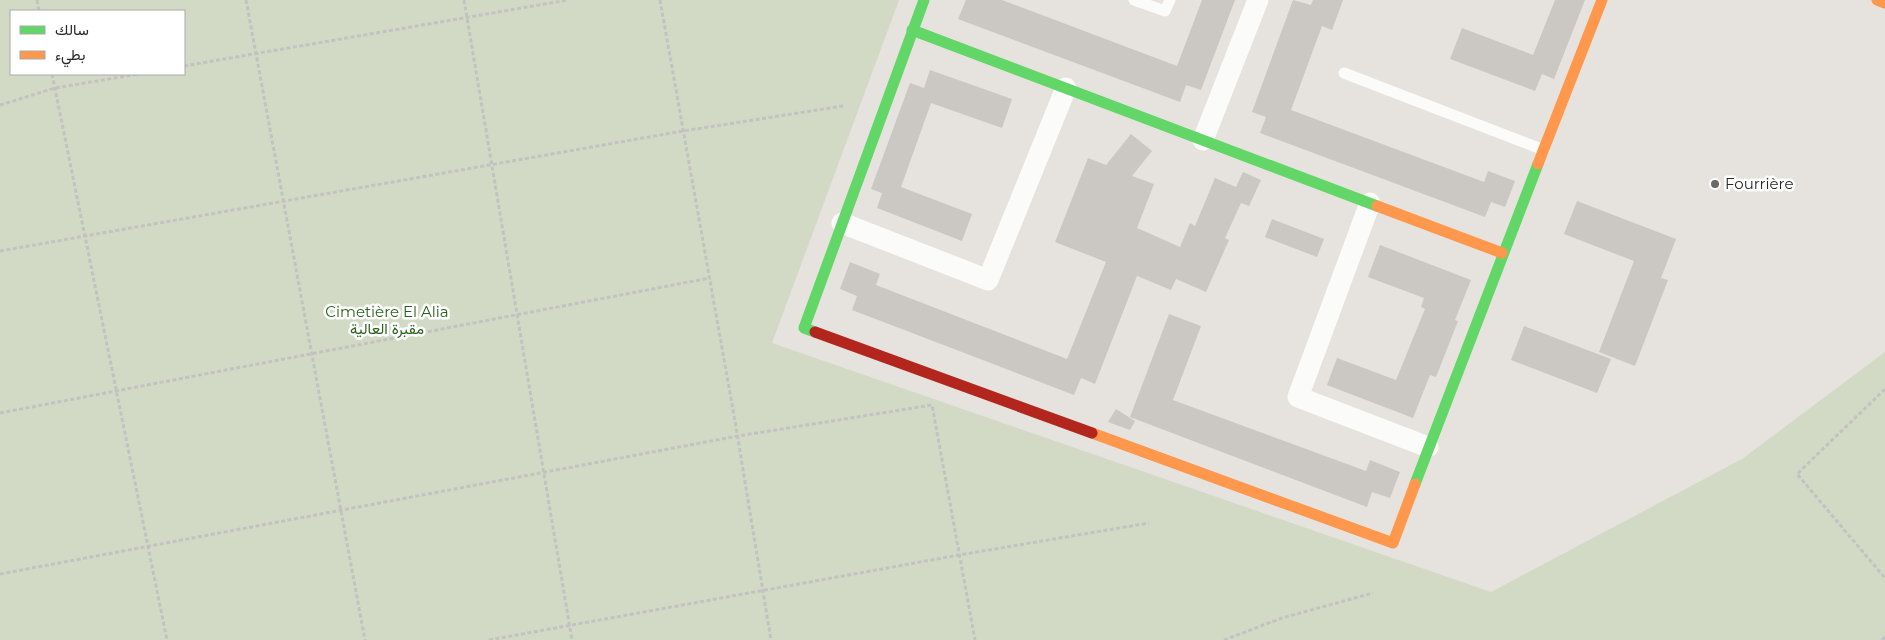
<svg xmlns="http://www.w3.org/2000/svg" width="1885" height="640" font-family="Montserrat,Vazirmatn,sans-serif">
<rect width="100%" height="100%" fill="#e6e2dd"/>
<path fill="#d2dac5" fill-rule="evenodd" d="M 0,0 L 899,0 L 772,343 L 1491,592 L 1742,459 L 1885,352 L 1885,640 L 0,640 ZM 184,11 L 184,74 L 11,74 L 11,11 Z"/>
<g fill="#cbc8c4">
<path d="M 966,0 L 1002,0 L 1177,66 L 1202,0 L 1235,0 L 1201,90 L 1186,85 L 1180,102 L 958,19 Z"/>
<path d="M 1293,0 L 1311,5 L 1313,0 L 1343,0 L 1332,30 L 1322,26 L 1291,110 L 1484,182 L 1488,171 L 1515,181 L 1505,207 L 1491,202 L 1485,217 L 1260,133 L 1266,117 L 1252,112 Z"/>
<path d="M 1555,0 L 1585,0 L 1554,79 L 1542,74 L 1535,91 L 1450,59 L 1462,28 L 1533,55 Z"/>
<path d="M 930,70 L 1012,99 L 1002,128 L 931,103 L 901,187 L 972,214 L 962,241 L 877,208 L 882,193 L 871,189 L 910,83 L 924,88 Z"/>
<path d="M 1131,134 L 1152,151 L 1132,176 L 1154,184 L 1137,228 L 1180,247 L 1190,223 L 1195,226 L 1215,178 L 1236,187 L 1243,172 L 1261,180 L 1249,206 L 1241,203 L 1225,238 L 1229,240 L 1206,292 L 1176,279 L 1171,290 L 1137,276 L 1095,384 L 1081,378 L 1074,395 L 852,310 L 857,296 L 840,289 L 850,262 L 880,274 L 876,285 L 1067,359 L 1106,262 L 1055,242 L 1088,158 L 1106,165 Z"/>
<path d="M 1577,201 L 1676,239 L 1661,278 L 1668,280 L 1635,366 L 1599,352 L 1634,261 L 1564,234 Z"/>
<path d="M 1272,219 L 1324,239 L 1317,257 L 1265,237 Z"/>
<path d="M 1380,245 L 1471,280 L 1455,320 L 1458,321 L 1436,377 L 1430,375 L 1413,418 L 1327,385 L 1337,358 L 1396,380 L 1425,309 L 1421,307 L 1424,298 L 1368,277 Z"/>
<path d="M 1169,314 L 1201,326 L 1173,400 L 1366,471 L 1370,460 L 1400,472 L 1390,498 L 1372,492 L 1367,507 L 1130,417 Z"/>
<path d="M 1524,326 L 1611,359 L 1597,393 L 1511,360 Z"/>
<path d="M 1116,409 L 1135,421 L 1130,430 L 1108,422 Z"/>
</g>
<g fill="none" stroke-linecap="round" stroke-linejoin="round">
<g stroke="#c3c2c2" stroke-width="3" stroke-dasharray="4 2.5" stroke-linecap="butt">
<path d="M 37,0 L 39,11"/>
<path d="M 246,0 L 365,640"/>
<path d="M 464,0 L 572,640"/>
<path d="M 660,0 L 735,421 L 771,640"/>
<path d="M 184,66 L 568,0"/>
<path d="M 52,74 L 167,640"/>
<path d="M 0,105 L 55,88 L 139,74"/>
<path d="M 0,251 L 683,131 L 843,106"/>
<path d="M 1885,389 L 1797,474 L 1885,578"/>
<path d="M 0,413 L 710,278"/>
<path d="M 0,574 L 738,436 L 932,405 L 975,640"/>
<path d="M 489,640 L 959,555 L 1149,523"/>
<path d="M 1224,640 L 1282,618 L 1373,593"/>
<path d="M 1882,640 L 1885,637"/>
</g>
<g stroke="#fbfbfa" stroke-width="11">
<path d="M 1134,0 L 1165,11 L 1170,0"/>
<path d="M 1344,73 L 1544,150"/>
</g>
<g stroke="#fbfbfa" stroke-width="21">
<path d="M 1203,140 L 1258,0"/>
<path d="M 1370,203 L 1298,397 L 1428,447"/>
<path d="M 842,223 L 988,280 L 1066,88"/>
</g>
<g stroke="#63d668" stroke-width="11">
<path d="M 912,30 L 1377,206"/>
<path d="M 815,332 L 804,328 L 924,0"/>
<path d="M 1415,484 L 1538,164"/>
</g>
<g stroke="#ff974d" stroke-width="11">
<path d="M 1877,0 L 1885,3"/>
<path d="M 1538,164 L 1602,0"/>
<path d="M 1377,206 L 1502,253"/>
<path d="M 1092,433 L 1393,543 L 1415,484"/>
</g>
<path stroke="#b3261e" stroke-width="11" d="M 815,332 L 1092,433"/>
</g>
<circle fill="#6a6967" stroke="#fff" stroke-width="2" cx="1715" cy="184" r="5"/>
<g text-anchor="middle" stroke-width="5" stroke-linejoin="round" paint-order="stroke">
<g font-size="15" fill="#282828" stroke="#fff" text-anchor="start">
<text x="1725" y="189">Fourrière</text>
</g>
<g font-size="15" fill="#28621b" stroke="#fff">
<text x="387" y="317">Cimetière El Alia<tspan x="387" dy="17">مقبرة العالية</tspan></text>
</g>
</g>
<rect x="10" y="10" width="175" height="65" fill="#ffffff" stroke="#a9a9a9"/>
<rect x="20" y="26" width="25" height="8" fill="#63d668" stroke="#a9a9a9"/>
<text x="55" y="35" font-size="15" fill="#282828">سالك</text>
<rect x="20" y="51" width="25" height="8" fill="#ff974d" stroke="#a9a9a9"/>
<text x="55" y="60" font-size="15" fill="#282828">بطيء</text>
</svg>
